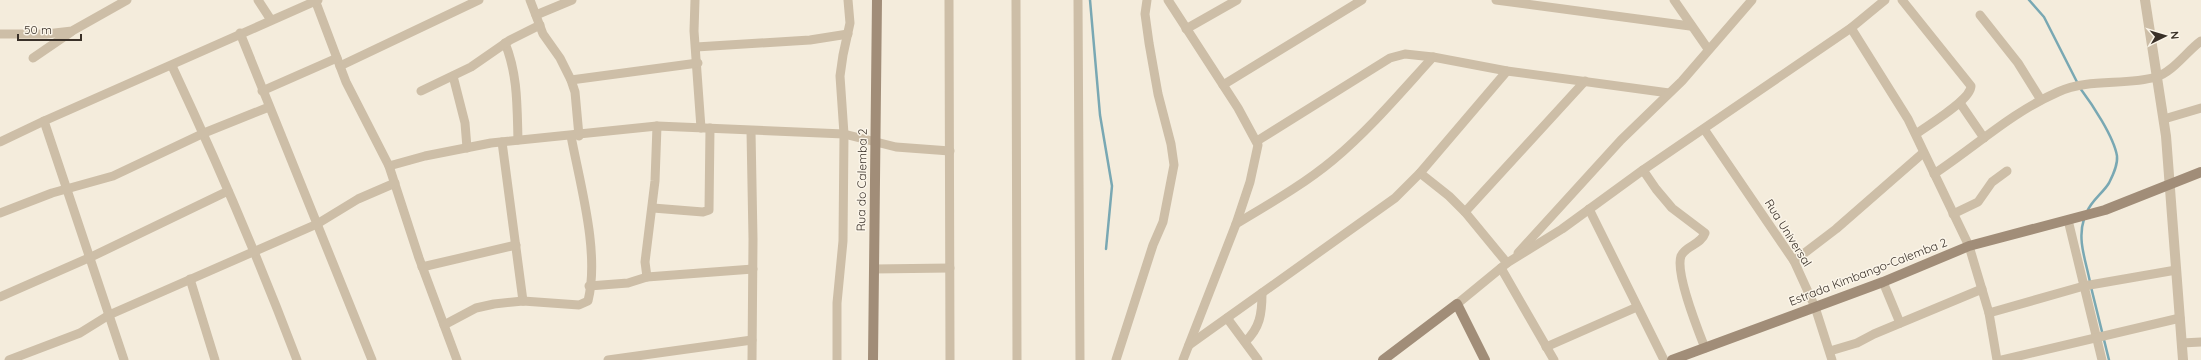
<svg xmlns="http://www.w3.org/2000/svg" width="2201" height="360" font-family="Quicksand,sans-serif">
<rect width="100%" height="100%" fill="#f4ecdc"/>
<g fill="none" stroke-linecap="round" stroke-linejoin="round">
<g stroke="#79a8b3" stroke-width="2.5">
<path d="M 1090,0 L 1100,115 L 1112,186 L 1106,249"/>
<path d="M 2029,0 L 2044,17 L 2078,84"/>
<path d="M 2080,88 C 2092,104 2114,137 2117,156 C 2118,165 2113,175 2109,183 C 2103,193 2091,201 2087,212"/>
<path d="M 2084,219 C 2077,240 2086,261 2090,282"/>
<path d="M 2091,287 L 2109,360"/>
</g>
<g stroke="#cdbea7" stroke-width="9">
<path d="M 258,0 L 271,20"/>
<path d="M 315,0 L 346,82 L 389,166 L 419,258 L 457,360"/>
<path d="M 530,0 L 543,34 L 560,58 L 571,80 L 575,92 L 579,136"/>
<path d="M 695,0 L 694,31 L 701,128"/>
<path d="M 949,0 L 950,360"/>
<path d="M 1016,0 L 1017,360"/>
<path d="M 1078,0 L 1080,360"/>
<path d="M 1168,0 L 1238,108 L 1258,145 L 1250,182 L 1236,224 L 1183,360"/>
<path d="M 1496,0 L 1690,26"/>
<path d="M 1674,0 L 1708,49"/>
<path d="M 1902,0 L 1971,86 C 1971,100 1928,125 1916,134"/>
<path d="M 536,15 L 572,0"/>
<path d="M 1980,15 L 2018,63 L 2041,100"/>
<path d="M 1851,28 L 1908,119 L 1969,246 L 1989,313 L 1997,360"/>
<path d="M 1186,29 L 1237,0"/>
<path d="M 240,33 L 372,360"/>
<path d="M 0,34 L 46,34 L 72,31 L 127,0"/>
<path d="M 505,43 C 518,75 517,107 518,140"/>
<path d="M 696,47 L 810,40 L 848,34"/>
<path d="M 33,58 L 71,32"/>
<path d="M 172,66 C 217,162 259,260 297,360"/>
<path d="M 340,66 L 479,0"/>
<path d="M 453,76 L 465,123 L 467,148"/>
<path d="M 571,80 L 698,63"/>
<path d="M 1223,85 L 1362,0"/>
<path d="M 262,91 L 337,58"/>
<path d="M 421,91 L 471,67 L 510,40 L 540,25"/>
<path d="M 1960,103 L 1984,138"/>
<path d="M 2164,119 L 2201,108"/>
<path d="M 44,121 L 124,360"/>
<path d="M 657,126 L 655,181 L 645,262 L 647,277 L 753,269"/>
<path d="M 1704,129 L 1794,261 L 1815,307 L 1832,360"/>
<path d="M 751,131 L 753,239 L 752,360"/>
<path d="M 1257,141 L 1390,58 L 1405,54 L 1433,57 L 1507,71 L 1669,93"/>
<path d="M 0,142 L 44,121 L 318,0"/>
<path d="M 502,142 L 523,301"/>
<path d="M 389,166 L 425,156 L 491,143 L 657,126 L 844,134 L 896,147 L 950,151"/>
<path d="M 1643,170 L 1656,189 L 1672,208 L 1705,233 C 1701,245 1686,245 1681,256 C 1675,273 1698,330 1705,348"/>
<path d="M 1420,173 L 1449,196 L 1465,212 L 1507,263"/>
<path d="M 1934,174 C 1975,147 2012,112 2058,92 C 2089,78 2125,86 2156,77 C 2173,72 2187,51 2201,41"/>
<path d="M 653,208 L 703,212 L 709,210 L 710,128"/>
<path d="M 1589,209 L 1664,360"/>
<path d="M 1465,212 L 1585,81"/>
<path d="M 0,213 L 52,193 L 113,176 L 204,133 L 269,107"/>
<path d="M 1953,214 L 1978,202 L 1992,182 L 2007,171"/>
<path d="M 2068,220 L 2102,360"/>
<path d="M 1236,224 C 1269,204 1303,185 1333,160 C 1370,129 1401,92 1433,57"/>
<path d="M 1518,253 L 1621,140 L 1682,81 L 1752,0"/>
<path d="M 1794,261 L 1836,229 L 1923,153"/>
<path d="M 422,267 L 516,245"/>
<path d="M 1501,268 L 1554,360"/>
<path d="M 874,269 L 950,268"/>
<path d="M 190,279 L 215,360"/>
<path d="M 1883,282 L 1900,323"/>
<path d="M 589,286 L 628,283 L 647,277"/>
<path d="M 0,297 L 91,257 L 228,191"/>
<path d="M 1457,304 L 1507,263 L 1562,229 L 1643,170 L 1851,28 L 1885,0"/>
<path d="M 1989,313 L 2084,286 L 2176,270"/>
<path d="M 1227,318 L 1258,360"/>
<path d="M 444,325 L 476,308 L 494,304 L 523,301 L 579,305 L 588,301 C 600,253 580,184 571,136"/>
<path d="M 1245,342 C 1260,328 1262,314 1262,293"/>
<path d="M 2182,343 L 2201,342"/>
<path d="M 1189,345 L 1395,198 L 1420,173 L 1507,71"/>
<path d="M 1546,347 L 1637,307"/>
<path d="M 1830,351 L 1857,343 L 1874,334 L 1982,289"/>
<path d="M 9,360 L 80,333 L 109,315 L 317,224 L 358,199 L 395,183"/>
<path d="M 608,360 L 752,340"/>
<path d="M 837,360 L 837,303 L 843,241 L 844,134 L 840,76 L 843,55 L 850,23 L 848,0"/>
<path d="M 1116,360 L 1153,245 L 1163,222 L 1174,165 L 1171,144 L 1158,94 L 1149,43 L 1145,14 L 1147,0"/>
<path d="M 2002,360 L 2180,318"/>
</g>
<path stroke="#cdbea7" stroke-width="10" d="M 2145,0 L 2166,136 L 2183,360"/>
<g stroke="#a18d78" stroke-width="10">
<path d="M 873,360 L 877,0"/>
<path d="M 1383,360 L 1457,304 L 1485,360"/>
<path d="M 1672,360 L 1883,282 L 1969,246 L 2105,210 L 2201,172"/>
</g>
</g>
<g text-anchor="middle" stroke-width="3" stroke-linejoin="round" paint-order="stroke">
<g font-size="12" fill="#393028" stroke="#fbf5e9">
<text transform="translate(862 180) rotate(-89)" y="4">Rua do Calemba 2</text>
<text transform="translate(1788 233) rotate(58)" y="4">Rua Universal</text>
<text transform="translate(1868 272) rotate(-21)" y="4">Estrada Kimbango-Calemba 2</text>
</g>
</g>
<g transform="translate(2165 36) rotate(85)" stroke="#fbf5e9" stroke-width="3" paint-order="stroke">
<path d="M0-3L7 15L0 10L-7 15Z" fill="#393028"/>
<text y="-6" font-size="11" font-weight="bold" text-anchor="middle" fill="#393028">N</text>
</g>
<path d="M18 34v6h63v-6" fill="none" stroke="#393028" stroke-width="2"/>
<text x="24" y="34" font-size="12" fill="#393028" stroke="#fbf5e9" stroke-width="3" paint-order="stroke">50 m</text>
</svg>
